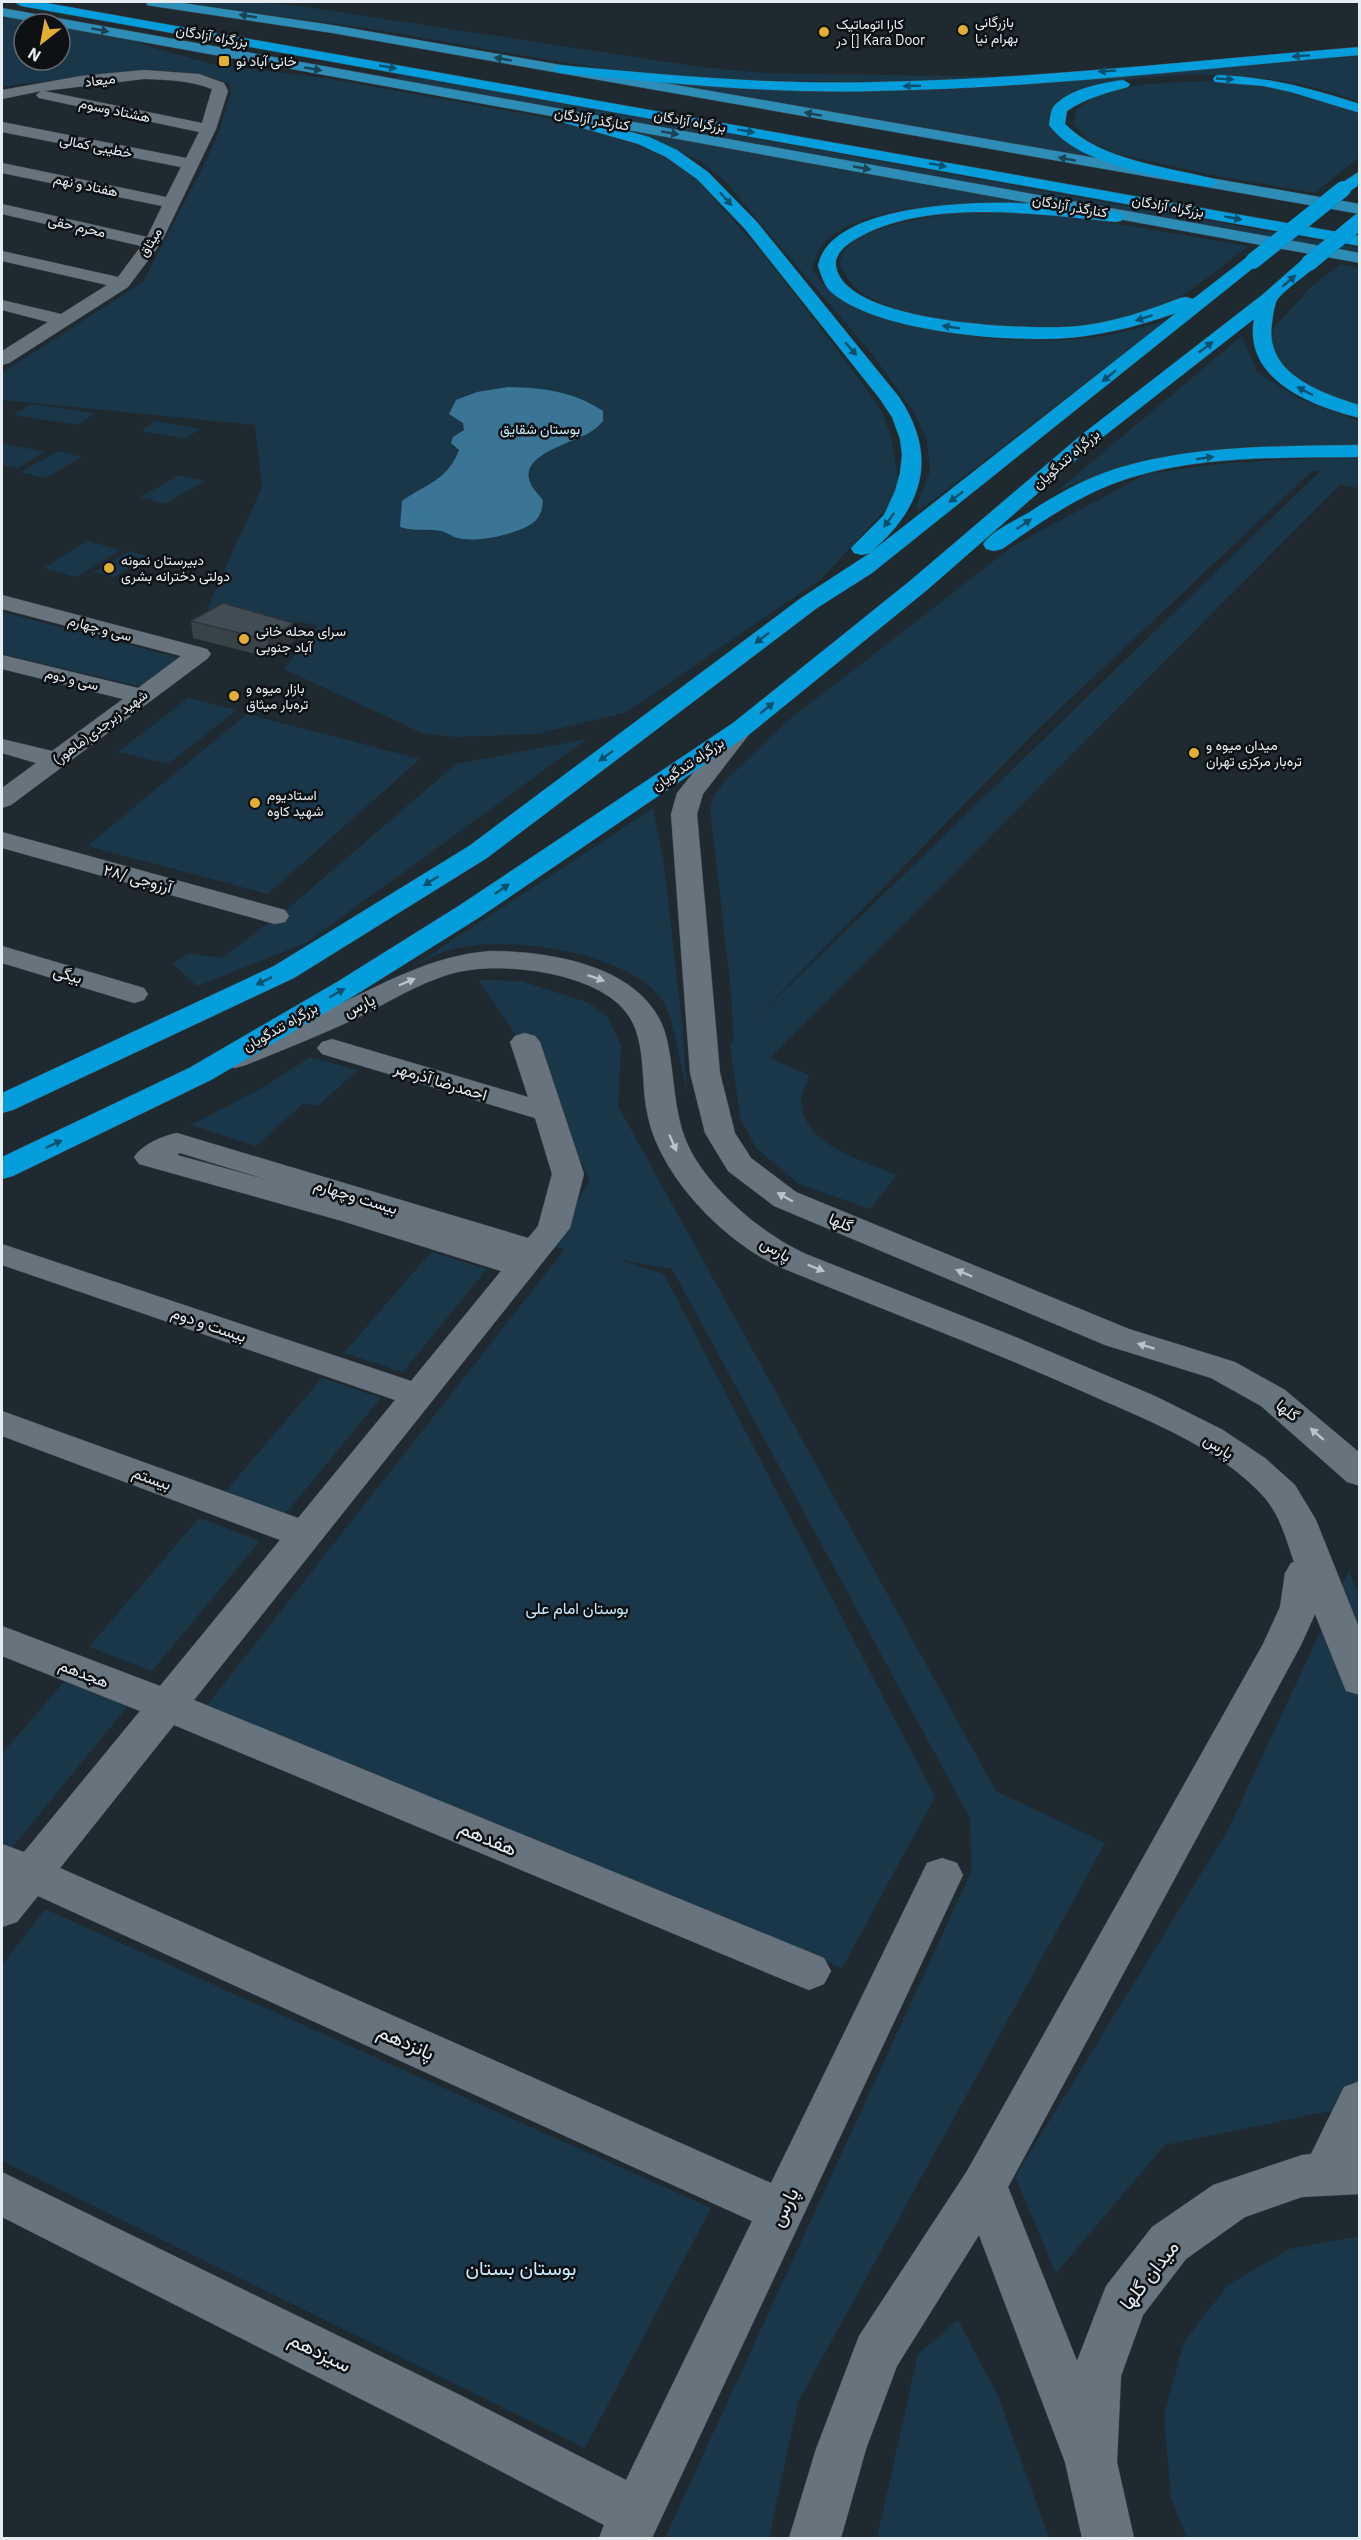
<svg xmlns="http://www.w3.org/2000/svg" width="1361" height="2540" font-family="'IBM Plex Sans',Vazirmatn,sans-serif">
<rect width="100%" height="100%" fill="#1e2a30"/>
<g fill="#193749" fill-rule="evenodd">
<path d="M 184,2 L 262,2 L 313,8 L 701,67 L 762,73 L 1019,77 C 879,84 740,85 602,68 C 527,58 452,42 378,30 C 313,20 249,13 184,2 Z"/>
<path d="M 2,15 L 53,24 L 24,24 L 24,60 L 60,60 L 60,25 L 125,38 L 160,50 L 213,64 L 325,78 L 537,116 L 605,133 L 657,153 L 692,174 L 765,256 L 851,368 L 883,413 L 892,441 L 900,494 L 822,578 L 627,712 L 537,734 L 455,737 L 422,733 L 284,669 L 318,625 L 207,609 L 262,487 L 255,425 L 2,400 L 2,373 L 143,282 L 204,165 L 219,132 L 230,96 L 230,84 C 181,62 122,72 70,78 C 48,81 24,83 2,87 Z"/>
<path d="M 1359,56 L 1360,103 C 1300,77 1226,72 1161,76 C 1134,78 1058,85 1049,114 C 1046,125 1055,134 1064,140 C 1079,150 1097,155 1114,161 L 604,75 L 681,83 L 993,84 Z"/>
<path d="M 403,75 L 1359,248 L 1359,254 L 396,79 Z"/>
<path d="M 1205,81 C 1258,85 1310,90 1359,114 L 1359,157 L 1315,193 L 1211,175 L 1118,154 L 1091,142 L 1073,124 L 1077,109 L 1099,94 L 1144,84 Z"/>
<path d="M 626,130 L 1043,204 C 982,204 881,199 830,237 C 820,245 815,257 812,269 C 818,277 824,287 833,293 C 898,337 1031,349 1108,335 C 1127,331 1146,326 1166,321 L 920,510 L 916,507 L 930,471 L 927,440 L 913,411 L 872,354 L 724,180 L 699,160 Z"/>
<path d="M 961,212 L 1035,213 L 1076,217 L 1248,246 C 1214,273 1183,300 1142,315 C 1114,326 1068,331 1038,331 C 993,330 893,318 858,290 C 849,282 845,273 840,264 C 841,260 842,253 845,250 C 861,226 934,216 961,212 Z"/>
<path d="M 1340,264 L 1359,268 L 1359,406 C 1318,391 1293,385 1270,345 L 1273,329 L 1311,287 Z"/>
<path d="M 1242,336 L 1257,372 L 1298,398 L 1359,421 L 1359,447 L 1145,462 L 1073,484 L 1056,492 Z"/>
<path d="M 30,404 L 95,413 L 79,425 L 14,415 Z"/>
<path d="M 156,421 L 200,429 L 185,439 L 141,431 Z"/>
<path d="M 2,443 L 45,452 L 18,468 L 2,465 Z"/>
<path d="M 58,451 L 82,457 L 45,478 L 21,472 Z"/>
<path d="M 1359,458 L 1359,488 L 1340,485 L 770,1058 L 809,1075 C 807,1083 801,1094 801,1102 C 804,1146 863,1160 897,1175 L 870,1209 L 799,1184 L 756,1148 L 740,1117 L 730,1044 L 734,1040 L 730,982 L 710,809 L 714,796 L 724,782 L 785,723 L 1013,546 L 1146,474 L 1217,464 L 1298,459 ZM 1312,471 L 1320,471 L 752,1022 L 1033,734 Z"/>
<path d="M 180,475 L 205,481 L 165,504 L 140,497 Z"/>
<path d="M 88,541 L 120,550 L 77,577 L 43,568 Z"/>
<path d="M 129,551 L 148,556 L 114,577 L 94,572 Z"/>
<path d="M 2,612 L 183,659 L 142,687 L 2,654 Z"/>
<path d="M 188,698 L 237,710 L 168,764 L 118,752 Z"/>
<path d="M 247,714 L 420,759 L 268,894 L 87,846 Z"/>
<path d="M 587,739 L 306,943 L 197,986 L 173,964 L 188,953 L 222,958 L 292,905 L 456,764 Z"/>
<path d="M 653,808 L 664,864 L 682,1023 L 687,1092 C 682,1072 673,1018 664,1003 C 632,951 501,933 446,951 C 415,962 386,985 359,1002 Z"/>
<path d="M 478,980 L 521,981 L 589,1003 L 608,1017 L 621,1045 L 618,1106 L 996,1791 L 1105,1843 L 798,2402 L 769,2538 L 665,2538 L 971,1872 L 970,1818 L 672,1269 L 620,1260 L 664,1274 L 935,1797 L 842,1968 L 207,1705 L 565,1249 L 551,1246 L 590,1180 L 512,1029 Z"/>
<path d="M 310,1057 L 358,1070 L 318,1106 L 304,1103 L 256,1146 L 191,1125 L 264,1087 Z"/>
<path d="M 431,1252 L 487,1269 L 403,1372 L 344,1353 Z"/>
<path d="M 322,1378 L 381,1398 L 286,1513 L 225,1492 Z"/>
<path d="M 199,1518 L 260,1541 L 152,1671 L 89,1647 Z"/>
<path d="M 1349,1570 L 1360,1599 L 1359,2105 L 1165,2145 L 1056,2273 L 1015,2177 L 1228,1830 Z"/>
<path d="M 69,1676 L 132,1701 L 10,1850 L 2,1846 L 2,1754 Z"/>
<path d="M 45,1909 L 711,2208 L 585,2448 L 2,2161 L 2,1965 Z"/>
<path d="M 1359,2236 L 1359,2538 L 1187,2538 L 1171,2498 L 1164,2414 L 1184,2342 L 1228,2285 L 1289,2249 Z"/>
<path d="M 958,2320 L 998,2396 L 1049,2538 L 877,2538 L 918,2354 Z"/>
</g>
<path fill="#3b7595" d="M 508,387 C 544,388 573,391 603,411 L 603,421 C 599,426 594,430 589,433 C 572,443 519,455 530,482 C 532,489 540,495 543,501 C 542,509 541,516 534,522 C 519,534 477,543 458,538 C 452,537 447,532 441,531 C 426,528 415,532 400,527 L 402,501 C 427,483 447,481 459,450 L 451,443 L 453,437 L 464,430 L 463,423 L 449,414 L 456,400 L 477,392 Z"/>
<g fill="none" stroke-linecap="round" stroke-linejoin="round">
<g stroke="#3d474c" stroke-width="1">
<g id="minor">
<path d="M 144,70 L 199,74 L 224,83 L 228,91 L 216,129 L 161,243 L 128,287 L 9,363 L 2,365 L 2,351 L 48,322 L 2,310 L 2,300 L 61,314 L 107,285 L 2,261 L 2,251 L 118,277 L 141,246 L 2,214 L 2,204 L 147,237 L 162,206 L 2,173 L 2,163 L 166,197 L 181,167 L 2,132 L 2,122 L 186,158 L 199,132 L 39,98 L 36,95 L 41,91 L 2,99 L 2,90 L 81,76 ZM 144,79 C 168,80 189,80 212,89 L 202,123 L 44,91 Z"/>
<path d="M 2,595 L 207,649 L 211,654 L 207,659 L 11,805 L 2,808 L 2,788 L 36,763 L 2,753 L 2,739 L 52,751 L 123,699 L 2,669 L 2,655 L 138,688 L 181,656 L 2,609 Z"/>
<path d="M 742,721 L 751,723 L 754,728 L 703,794 L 697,814 L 720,1073 L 735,1133 L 751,1158 L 796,1192 L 1129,1329 L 1235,1362 L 1285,1390 L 1360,1453 L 1360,1486 L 1347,1482 L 1261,1406 L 1211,1378 L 1105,1345 L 774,1206 L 728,1171 L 705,1133 L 690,1073 L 671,814 L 677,793 L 733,723 Z"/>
<path d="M 2,832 L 285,910 L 289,916 L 285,922 L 275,924 L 2,848 Z"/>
<path d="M 2,946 L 144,988 L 148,994 L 144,1000 L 134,1003 L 2,963 Z"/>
<path d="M 490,951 C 553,951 651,967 667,1040 C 675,1075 673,1110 687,1143 C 706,1187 763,1235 806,1254 L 1013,1336 L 1155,1396 L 1223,1430 L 1265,1458 L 1295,1485 L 1316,1520 L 1360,1630 L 1360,1695 L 1346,1691 L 1315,1614 L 1301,1645 L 1008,2187 L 1077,2361 L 1106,2286 L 1152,2227 L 1213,2185 L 1302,2155 L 1311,2154 L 1344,2087 L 1360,2081 L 1360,2194 L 1302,2197 L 1245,2217 L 1186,2259 L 1143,2315 L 1121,2376 L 1117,2462 L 1134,2538 L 1082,2538 L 1065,2462 L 979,2235 L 897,2366 L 866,2449 L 841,2538 L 789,2538 L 816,2449 L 859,2336 L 967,2171 L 1263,1644 L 1280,1607 L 1285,1573 L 1291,1563 L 1294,1562 C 1286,1539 1280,1515 1264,1497 C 1220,1448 1151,1422 1093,1396 C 991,1350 886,1311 782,1268 C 725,1243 658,1175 647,1112 C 641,1083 646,1044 630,1018 C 604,973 505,961 458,972 C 421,981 388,1003 355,1019 C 319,1036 282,1050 246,1065 L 235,1068 L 224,1065 L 220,1059 L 224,1053 C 261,1038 299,1024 335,1006 C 388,982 430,956 490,951 Z"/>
<path d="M 525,1033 L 535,1036 L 540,1042 L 584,1174 L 570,1228 L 194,1700 L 824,1958 L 831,1971 L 824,1984 L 809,1990 L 794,1984 L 174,1725 L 60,1868 L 771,2183 L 927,1863 L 942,1858 L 957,1863 L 963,1875 L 652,2538 L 599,2538 L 604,2525 L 422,2430 L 2,2217 L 2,2172 L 458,2394 L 626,2480 L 752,2221 L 38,1896 L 17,1922 L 2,1927 L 2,1844 L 24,1852 L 140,1711 L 2,1656 L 2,1626 L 160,1686 L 280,1540 L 2,1436 L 2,1411 L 298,1518 L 395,1400 L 2,1265 L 2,1244 L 411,1381 L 501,1271 L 342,1221 L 139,1164 L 134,1157 C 143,1144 162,1136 177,1133 L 528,1238 L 538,1226 L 552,1174 L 535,1118 L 322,1054 L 317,1048 L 322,1042 L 332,1039 L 528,1097 L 510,1042 L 515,1036 ZM 180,1153 L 268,1180 L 177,1155 Z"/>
</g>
</g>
<g stroke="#3d474c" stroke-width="1">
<g id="major">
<path d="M 146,2 L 176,2 L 332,25 L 1360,204 L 1360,214 L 332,33 L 152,6 L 147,5 Z"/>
<path d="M 2,8 L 1360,253 L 1360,263 L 60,27 L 60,24 L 45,24 L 2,16 Z"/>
</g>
</g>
<g stroke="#3d474c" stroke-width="1">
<g id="highway">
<path d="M 14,2 L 41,2 L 1360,236 L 1360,246 L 21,6 Z"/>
<path d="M 1360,47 L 1360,55 C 1199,69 1037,88 876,91 C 770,94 665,83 560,73 L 553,69 L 560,65 C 665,75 770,85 876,82 C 1037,79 1199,60 1360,47 Z"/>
<path d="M 1220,75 C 1274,78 1309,88 1360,104 L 1360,113 L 1291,92 L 1263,86 L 1215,82 L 1213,79 L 1215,76 Z"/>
<path d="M 1123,80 L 1130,84 L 1128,87 C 1106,93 1086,98 1067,111 L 1065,124 C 1102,161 1165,166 1214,179 L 1216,182 L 1214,185 L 1208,187 C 1161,176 1079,166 1049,125 C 1050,119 1050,111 1054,106 C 1069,89 1102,83 1123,80 Z"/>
<path d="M 570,115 L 649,137 L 677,150 L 708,172 L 757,222 L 899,397 C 939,457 923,507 871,552 L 1176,313 C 1145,324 1112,333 1078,337 C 1017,344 876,333 830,291 C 824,285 821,274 818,266 C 833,187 1062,199 1121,213 L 1123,217 L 1121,221 L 1115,222 C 1039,214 925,198 856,239 C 847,244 834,254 836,266 C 844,324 1034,331 1079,326 C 1114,322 1147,311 1180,298 L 1186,297 L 1193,299 L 1247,257 L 1259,257 L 1262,261 L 872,573 L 817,608 L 487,858 L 294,978 L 13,1110 L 2,1113 L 2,1093 L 274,966 L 469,846 L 801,598 L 870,553 L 862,555 L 854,553 L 851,548 L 884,515 L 895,491 L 900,473 L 902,455 L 900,439 L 892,417 L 880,399 L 745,229 L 697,179 L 666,157 L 638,144 L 565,123 L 562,120 Z"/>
<path d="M 1360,171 L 1360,184 L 1349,192 L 1337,192 L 1335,189 L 1337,186 Z"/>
<path d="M 1309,258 L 1315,259 L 1318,263 L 1315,267 C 1304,277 1286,288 1277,300 C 1274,306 1273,316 1272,323 C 1264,373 1320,393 1360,405 L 1360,418 C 1312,406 1243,380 1254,319 L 1094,444 L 927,590 L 751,733 L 480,917 L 357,994 L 211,1080 L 13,1176 L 2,1179 L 2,1157 L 189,1068 L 337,982 L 460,905 L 733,723 L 911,580 L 1080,436 L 1262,295 L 1303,259 Z"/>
<path d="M 1360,445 L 1360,457 C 1280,458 1193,455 1118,482 C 1076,497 1038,524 1002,549 L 994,551 L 986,549 L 983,544 C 992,531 1014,521 1028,513 C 1051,498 1075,484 1101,474 C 1178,445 1277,446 1360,445 Z"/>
</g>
</g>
<use href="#minor" fill="#68747d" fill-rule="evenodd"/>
<use href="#major" fill="#2d8db6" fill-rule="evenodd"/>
<use href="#highway" fill="#059edc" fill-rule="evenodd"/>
<g stroke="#3d474c" stroke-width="16" stroke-linecap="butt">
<g id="highway-bridge">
<path d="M 1253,261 L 1343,189"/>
<path d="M 1309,263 L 1360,221"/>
</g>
</g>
<use href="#highway-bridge" stroke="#059edc" stroke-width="16"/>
</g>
<path fill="#384249" d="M 191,621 L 295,640 L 270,658 L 193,638 Z"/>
<path fill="#2e363c" d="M 293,623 L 295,640 L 270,658 L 268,640 Z"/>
<path fill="#414d55" stroke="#2e363c" stroke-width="1.5" d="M 223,603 L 293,623 L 268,640 L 191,621 Z"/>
<defs><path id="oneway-solid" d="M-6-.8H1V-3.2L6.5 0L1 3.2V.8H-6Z" transform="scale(1.5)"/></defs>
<g fill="#1a4355">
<use href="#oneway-solid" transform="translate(248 16) rotate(-171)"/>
<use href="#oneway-solid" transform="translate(100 30) rotate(10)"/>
<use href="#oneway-solid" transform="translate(503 59) rotate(-170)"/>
<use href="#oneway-solid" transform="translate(313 69) rotate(10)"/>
<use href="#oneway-solid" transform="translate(813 114) rotate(-170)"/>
<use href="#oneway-solid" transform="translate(670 133) rotate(10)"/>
<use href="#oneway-solid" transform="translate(1067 159) rotate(-170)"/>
<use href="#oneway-solid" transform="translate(862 168) rotate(10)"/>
</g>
<g fill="#09506e">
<use href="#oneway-solid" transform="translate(1301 56) rotate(175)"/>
<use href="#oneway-solid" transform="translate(388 67) rotate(10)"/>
<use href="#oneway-solid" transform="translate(1107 71) rotate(177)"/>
<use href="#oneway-solid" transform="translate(1225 79) rotate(3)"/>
<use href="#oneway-solid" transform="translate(912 86) rotate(178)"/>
<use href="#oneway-solid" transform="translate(746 131) rotate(10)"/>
<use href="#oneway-solid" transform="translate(938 165) rotate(10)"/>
<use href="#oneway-solid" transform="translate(726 199) rotate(48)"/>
<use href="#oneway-solid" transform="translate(1233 218) rotate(10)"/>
<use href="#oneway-solid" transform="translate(1289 281) rotate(-41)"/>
<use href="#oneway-solid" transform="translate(1144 318) rotate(162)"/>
<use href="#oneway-solid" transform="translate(951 327) rotate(-171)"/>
<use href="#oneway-solid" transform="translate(1206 347) rotate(-38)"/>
<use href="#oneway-solid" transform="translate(851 349) rotate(49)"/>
<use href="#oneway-solid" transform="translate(1109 376) rotate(141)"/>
<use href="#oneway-solid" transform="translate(1305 391) rotate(-153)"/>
<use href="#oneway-solid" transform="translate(1205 458) rotate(-8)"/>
<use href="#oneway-solid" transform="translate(956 497) rotate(143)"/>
<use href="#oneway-solid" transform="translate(889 520) rotate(126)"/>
<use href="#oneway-solid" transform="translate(1024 524) rotate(-34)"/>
<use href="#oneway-solid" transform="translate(762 638) rotate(143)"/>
<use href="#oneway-solid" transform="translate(767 708) rotate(-39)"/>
<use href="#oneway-solid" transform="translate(606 756) rotate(143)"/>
<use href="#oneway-solid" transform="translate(431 881) rotate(148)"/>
<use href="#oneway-solid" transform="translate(502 889) rotate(-34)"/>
<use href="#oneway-solid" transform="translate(264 981) rotate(154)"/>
<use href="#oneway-solid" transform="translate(337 993) rotate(-30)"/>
<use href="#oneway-solid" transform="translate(54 1144) rotate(-25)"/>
</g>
<g fill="#bac3c9">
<use href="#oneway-solid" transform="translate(596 978) rotate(19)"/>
<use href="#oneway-solid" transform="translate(407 982) rotate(-23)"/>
<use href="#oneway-solid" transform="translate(673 1143) rotate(66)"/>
<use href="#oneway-solid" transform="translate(785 1197) rotate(-150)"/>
<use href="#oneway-solid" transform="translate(816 1268) rotate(22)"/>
<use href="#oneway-solid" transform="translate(964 1273) rotate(-157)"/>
<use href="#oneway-solid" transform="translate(1146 1346) rotate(-163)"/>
<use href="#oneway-solid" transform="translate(1317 1434) rotate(-139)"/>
</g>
<g fill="#e1af34" stroke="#0d1114" stroke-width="2">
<circle cx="963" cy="30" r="6"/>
<circle cx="824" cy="32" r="6"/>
<rect x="218" y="55" width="12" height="12" rx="3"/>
<circle cx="109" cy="568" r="6"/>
<circle cx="244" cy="639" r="6"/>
<circle cx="234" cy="696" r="6"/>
<circle cx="1194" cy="753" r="6"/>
<circle cx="255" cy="803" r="6"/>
</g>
<g text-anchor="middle" stroke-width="5" stroke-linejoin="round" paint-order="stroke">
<g font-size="14" fill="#e6edf2" stroke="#0d1114" text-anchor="start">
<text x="975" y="27">بازرگانی<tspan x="975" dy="16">بهرام نیا</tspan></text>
<text x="836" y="29">کارا اتوماتیک<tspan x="836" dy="16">در [] Kara Door</tspan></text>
<text x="236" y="66">خانی آباد نو</text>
<text x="121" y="565">دبیرستان نمونه<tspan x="121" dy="16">دولتی دخترانه بشری</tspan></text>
<text x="256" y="636">سرای محله خانی<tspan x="256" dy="16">آباد جنوبی</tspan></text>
<text x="246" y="693">بازار میوه و<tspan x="246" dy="16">تره‌بار میثاق</tspan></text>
<text x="1206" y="750">میدان میوه و<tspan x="1206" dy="16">تره‌بار مرکزی تهران</tspan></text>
<text x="267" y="800">استادیوم<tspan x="267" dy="16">شهید کاوه</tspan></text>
</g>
<g font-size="14" fill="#e6edf2" stroke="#0d1114">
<text transform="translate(212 36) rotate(10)" y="5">بزرگراه آزادگان</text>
<text transform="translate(100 80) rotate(-7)" y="5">میعاد</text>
<text transform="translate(115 110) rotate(12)" y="5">هشتاد وسوم</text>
<text transform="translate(592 119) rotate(10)" y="5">کنارگذر آزادگان</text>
<text transform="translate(690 121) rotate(10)" y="5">بزرگراه آزادگان</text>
<text transform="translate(96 146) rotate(11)" y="5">خطیبی کمالی</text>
<text transform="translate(86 185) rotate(12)" y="5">هفتاد و نهم</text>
<text transform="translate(1070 206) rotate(10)" y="5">کنارگذر آزادگان</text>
<text transform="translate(1168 206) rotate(10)" y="5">بزرگراه آزادگان</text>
<text transform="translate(77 226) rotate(13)" y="5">محرم حقی</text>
<text transform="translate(150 242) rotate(-58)" y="5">میثاق</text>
<text transform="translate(1066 459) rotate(-41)" y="5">بزرگراه تندگویان</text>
<text transform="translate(100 628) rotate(15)" y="5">سی و چهارم</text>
<text transform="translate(72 679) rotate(14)" y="5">سی و دوم</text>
<text transform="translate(100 727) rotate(-37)" y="5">شهید زبرجدی(ماهور)</text>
<text transform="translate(688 764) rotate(-34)" y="5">بزرگراه تندگویان</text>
<text transform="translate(280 1027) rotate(-30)" y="5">بزرگراه تندگویان</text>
</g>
<g font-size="14" fill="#caeafe" stroke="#0d1114">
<text x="540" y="434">بوستان شقایق</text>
</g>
<g font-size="16" fill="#e6edf2" stroke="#0d1114">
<text transform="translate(138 878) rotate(15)" y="6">آرزوجی /۲۸</text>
<text transform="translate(68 974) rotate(17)" y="6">بیگی</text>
<text transform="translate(359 1005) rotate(-26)" y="6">پارس</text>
<text transform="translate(441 1081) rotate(17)" y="6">احمدرضا آذرمهر</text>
<text transform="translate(356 1196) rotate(17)" y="6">بیست وچهارم</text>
<text transform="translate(841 1222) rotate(23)" y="6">گلها</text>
<text transform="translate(776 1249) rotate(31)" y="6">پارس</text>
<text transform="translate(209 1324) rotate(19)" y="6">بیست و دوم</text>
<text transform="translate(1288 1410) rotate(39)" y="6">گلها</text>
<text transform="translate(1219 1446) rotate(33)" y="6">پارس</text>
<text transform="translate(152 1478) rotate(20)" y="6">بیستم</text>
<text transform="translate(84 1673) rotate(21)" y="6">هجدهم</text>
</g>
<g font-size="16" fill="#caeafe" stroke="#0d1114">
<text x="577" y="1614">بوستان امام علی</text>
</g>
<g font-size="20" fill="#e6edf2" stroke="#0d1114">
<text transform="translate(488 1838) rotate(23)" y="7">هفدهم</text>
<text transform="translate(406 2042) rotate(24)" y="7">پانزدهم</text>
<text transform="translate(784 2207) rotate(-64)" y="7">پارس</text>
<text transform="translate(1149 2275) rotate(-52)" y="7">میدان گلها</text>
<text transform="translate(320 2352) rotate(26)" y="7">سیزدهم</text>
</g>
<g font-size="20" fill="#caeafe" stroke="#0d1114">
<text x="521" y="2275">بوستان بستان</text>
</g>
</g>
<rect width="1361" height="2540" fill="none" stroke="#e6edf2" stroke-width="6"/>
<g transform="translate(42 42) rotate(211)"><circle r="28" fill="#0d1114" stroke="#64696d" stroke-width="1.5"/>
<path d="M0-4.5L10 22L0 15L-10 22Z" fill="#e1af34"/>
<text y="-9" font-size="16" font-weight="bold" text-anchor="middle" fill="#e6edf2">N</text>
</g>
</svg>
